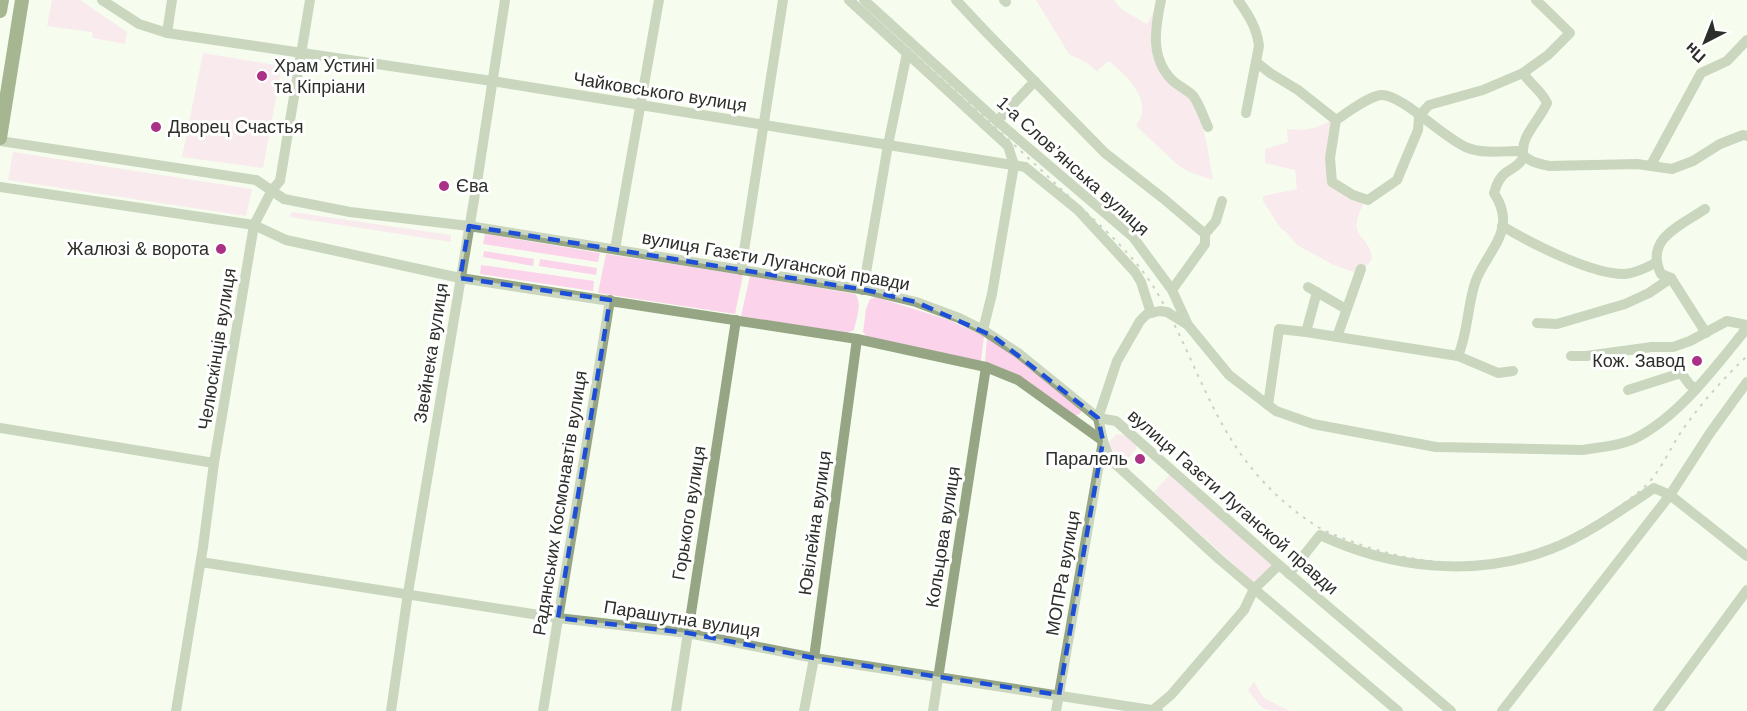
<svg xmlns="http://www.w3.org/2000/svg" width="1747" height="711" font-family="Arial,sans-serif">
<rect width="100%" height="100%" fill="#f6fdee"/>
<g fill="#fbd3ea">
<path d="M 52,0 L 80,0 L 127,32 L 125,44 L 93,38 L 92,32 L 47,26 Z"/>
<path d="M 1036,0 L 1114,0 L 1121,9 L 1147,24 L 1156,8 C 1148,39 1147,62 1172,85 C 1177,91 1186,93 1190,99 C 1206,123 1208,153 1213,180 L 1189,172 L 1178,165 L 1136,126 C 1138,122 1141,117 1142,113 C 1146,93 1122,72 1109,61 L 1097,71 L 1087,63 L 1069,54 Z"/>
<path d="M 203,53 L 282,66 L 263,168 L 182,157 Z"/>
<path d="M 1331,120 L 1330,185 L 1365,202 C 1343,239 1371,234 1372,259 L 1365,268 L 1356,273 L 1334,265 L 1297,245 L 1286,232 L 1281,229 L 1263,201 L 1263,196 L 1297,189 L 1295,170 L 1265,163 L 1265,149 L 1288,142 L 1287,129 C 1304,131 1317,129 1331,120 Z"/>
<path d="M 13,152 L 252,189 L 246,216 L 8,180 Z"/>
<path d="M 292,212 L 451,235 L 451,242 L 290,217 Z"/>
<path d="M 485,234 L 600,253 L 598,262 L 483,244 Z"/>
<path d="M 484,251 L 534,259 L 533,266 L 483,257 Z"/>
<path d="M 606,254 L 743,275 L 735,314 L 598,293 Z"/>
<path d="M 540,259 L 597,268 L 596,275 L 539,266 Z"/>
<path d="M 481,265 L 594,281 L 593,291 L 480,274 Z"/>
<path d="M 750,276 L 855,294 C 863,303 856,319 854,330 L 845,334 L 741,316 Z"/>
<path d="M 876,297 L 949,320 L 984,336 L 981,361 L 868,338 L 863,332 L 866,309 L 870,299 Z"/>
<path d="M 987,338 L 1008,351 L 1081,409 L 1081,413 L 1075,416 C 1046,395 1020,372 985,362 Z"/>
<path d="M 1117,434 L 1126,435 L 1136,445 L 1136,449 L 1128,459 C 1118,458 1110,451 1110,441 Z"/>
<path d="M 1171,473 L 1274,564 L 1254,583 L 1154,492 Z"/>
<path d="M 1254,682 L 1264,698 L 1289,711 C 1261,711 1264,711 1248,690 Z"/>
</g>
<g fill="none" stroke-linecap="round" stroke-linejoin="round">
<g stroke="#96a684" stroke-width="10">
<path d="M 102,0 L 139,24 L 167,33 L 492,81 L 1025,167 L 1078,210 L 1135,272 L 1141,282 L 1151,313"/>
<path d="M 849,0 L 1008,146 L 1014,165 L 992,294 L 983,330"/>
<path d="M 864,0 L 997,121 L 1133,237 L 1172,290 L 1188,325 L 1229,375 L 1276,411 L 1313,424 L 1436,447 L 1583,450 C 1599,447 1620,446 1634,439 C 1679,417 1715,367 1747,328"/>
<path d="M 956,0 L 987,33 L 1105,153 L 1164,199 L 1205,234"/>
<path d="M 1004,0 L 1006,2"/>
<path d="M 1161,0 C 1155,28 1150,58 1172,80 C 1178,86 1191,92 1194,97 C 1200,106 1204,118 1208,127"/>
<path d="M 1238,0 C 1248,14 1257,28 1259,46 L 1246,113"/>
<path d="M 167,33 L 172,0"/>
<path d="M 1256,62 L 1270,73 L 1298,90 L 1336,120 L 1330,158 L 1332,182 L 1353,195 L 1368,200 L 1397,180 L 1418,130 L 1419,116 L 1429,105 L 1483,90 L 1523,73 L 1548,55 L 1570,33 L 1536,0"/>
<path d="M 1336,120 C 1347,113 1367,97 1381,95 C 1402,94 1444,139 1468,148 C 1484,154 1502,151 1519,151 C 1527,161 1536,163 1549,166 L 1637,164 L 1672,169 L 1693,161 L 1720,144 L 1743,135 L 1747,136"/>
<path d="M 997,121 L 1035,81"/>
<path d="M 0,141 L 256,180 L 284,199 L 350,212 L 469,226 L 866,290 L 916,302 L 959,318 L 983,330 L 1018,353 L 1098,418 L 1116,421 L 1279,565 L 1451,711"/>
<path d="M 1651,165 L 1701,73 L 1727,61 L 1747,40"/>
<path d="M 0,187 L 254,225 L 286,240 L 460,278 L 857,339 L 986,367 L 1018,380 L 1103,441 L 1110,459 L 1219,559 L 1398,711"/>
<path d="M 1705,209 C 1680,226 1644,239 1661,274 L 1671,278 L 1706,333"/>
<path d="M 1502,226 C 1531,243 1592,275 1625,274 C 1636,273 1646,268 1655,263"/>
<path d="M 615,249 L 659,0"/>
<path d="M 741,270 L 783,0"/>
<path d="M 1308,287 L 1346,309"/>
<path d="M 863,290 L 888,145 L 907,53"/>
<path d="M 1172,290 L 1205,244 L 1205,234 L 1216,221 L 1222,201"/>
<path d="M 1537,323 L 1557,324 L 1625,304 L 1649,293 L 1671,278"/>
<path d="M 1306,332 L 1317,292"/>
<path d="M 1337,337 L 1361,269"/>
<path d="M 1458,356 C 1468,333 1467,308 1475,283 C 1481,263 1500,246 1503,224 C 1504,213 1500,202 1494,193 C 1502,165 1514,174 1524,157 C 1518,138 1540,120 1547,103 C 1542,91 1530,84 1523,73"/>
<path d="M 1571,356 L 1586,356 L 1652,347 L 1673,347 L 1690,341 L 1727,321 L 1747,325"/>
<path d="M 1628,390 L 1681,373 L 1690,385 L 1697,388"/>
<path d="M 1268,405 L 1279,329 L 1306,332 L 1458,356 L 1498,373 L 1513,371"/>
<path d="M 0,428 L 214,463"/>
<path d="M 201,562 L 558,618 L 688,633 L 814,658 L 1158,711"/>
<path d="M 1289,574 L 1320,535 C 1392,569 1476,578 1551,549 C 1585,536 1623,509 1654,488 L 1670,495 L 1747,556"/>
<path d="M 1154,709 L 1171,695 L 1244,610 L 1254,589 L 1279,565"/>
<path d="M 176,711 L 203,547 L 214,463 L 254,225 L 272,190 L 280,181 L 310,0"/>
<path d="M 391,711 L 408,593 L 478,176 L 505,0"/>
<path d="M 543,711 L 610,300"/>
<path d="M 676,711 L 736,320"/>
<path d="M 804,711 L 814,658 L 857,339"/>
<path d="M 933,711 L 986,367"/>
<path d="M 1056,711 L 1103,441 L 1098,418 L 1117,361 L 1140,321 L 1147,314 L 1160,311 L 1167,312 L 1188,325"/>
<path d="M 1502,711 L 1670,495 L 1710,433 L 1747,382"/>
<path d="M 1658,711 L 1747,590"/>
</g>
<g stroke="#45601f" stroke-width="14">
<path d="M 0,11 L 2,0"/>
<path d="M 0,138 L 22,0"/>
</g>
<path stroke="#9a9f94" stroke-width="2" stroke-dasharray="3 6" stroke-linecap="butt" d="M 854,0 C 924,64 996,126 1064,192 C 1095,221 1130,250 1153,286 C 1189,343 1207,412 1249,465 C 1268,489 1292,511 1318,527 C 1332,535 1348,540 1364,546 C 1416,563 1467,569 1521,555 C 1564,544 1606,518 1640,491 C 1661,474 1670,446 1686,425 C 1704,400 1725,377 1747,356"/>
</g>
<path d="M0 0H1747V711H0ZM 469,226 L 866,290 L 916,302 L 993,336 L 1098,418 L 1103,441 L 1059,695 L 814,658 L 688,633 L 558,618 L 610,300 L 460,278 Z" fill="#f6fdee" fill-opacity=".55" fill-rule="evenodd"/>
<path fill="none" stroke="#1d4ed8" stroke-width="4.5" stroke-dasharray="12 8" stroke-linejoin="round" d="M 469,226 L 866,290 L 916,302 L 993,336 L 1098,418 L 1103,441 L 1059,695 L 814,658 L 688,633 L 558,618 L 610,300 L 460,278 Z"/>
<g fill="#aa3185" stroke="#fff" stroke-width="2">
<circle cx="262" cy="76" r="6"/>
<circle cx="156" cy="127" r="6"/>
<circle cx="444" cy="186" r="6"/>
<circle cx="221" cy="249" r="6"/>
<circle cx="1697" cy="361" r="6"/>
<circle cx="1140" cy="459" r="6"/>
</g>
<g text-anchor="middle" stroke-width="6" stroke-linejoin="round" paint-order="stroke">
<g font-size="18" fill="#2c2f29" stroke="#fff" text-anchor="start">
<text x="274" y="72">Храм Устині<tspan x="274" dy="21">та Кіпріани</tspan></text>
<text x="168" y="133">Дворец Счастья</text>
<text x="456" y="192">Єва</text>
<text x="209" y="255" text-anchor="end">Жалюзі &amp; ворота</text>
<text x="1685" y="367" text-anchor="end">Кож. Завод</text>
<text x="1128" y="465" text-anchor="end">Паралель</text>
</g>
<g font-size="18" fill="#2c2f29" stroke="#fff">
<text transform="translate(660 92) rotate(9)" y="6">Чайковського вулиця</text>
<text transform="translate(1073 166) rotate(42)" y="6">1-а Слов’янська вулиця</text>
<text transform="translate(776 261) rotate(10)" y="6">вулиця Газєти Луганской правди</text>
<text transform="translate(217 349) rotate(-81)" y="6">Челюскінців вулиця</text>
<text transform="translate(431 353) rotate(-81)" y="6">Звейнека вулиця</text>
<text transform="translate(1233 502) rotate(41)" y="6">вулиця Газєти Луганской правди</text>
<text transform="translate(560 503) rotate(-81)" y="6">Радянських Космонавтів вулиця</text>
<text transform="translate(689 513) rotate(-81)" y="6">Горького вулиця</text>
<text transform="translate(815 523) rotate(-82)" y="6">Ювілейна вулиця</text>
<text transform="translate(943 537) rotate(-81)" y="6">Кольцова вулиця</text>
<text transform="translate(1063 573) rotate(-80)" y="6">МОПРа вулиця</text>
<text transform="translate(682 619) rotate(9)" y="6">Парашутна вулиця</text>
</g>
</g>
<g transform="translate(1705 42) rotate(222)" stroke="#ffffff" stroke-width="4.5" paint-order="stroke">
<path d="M0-4.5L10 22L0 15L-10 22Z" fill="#2c2f29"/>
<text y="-9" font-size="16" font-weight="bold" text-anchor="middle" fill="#2c2f29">Пн</text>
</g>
</svg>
